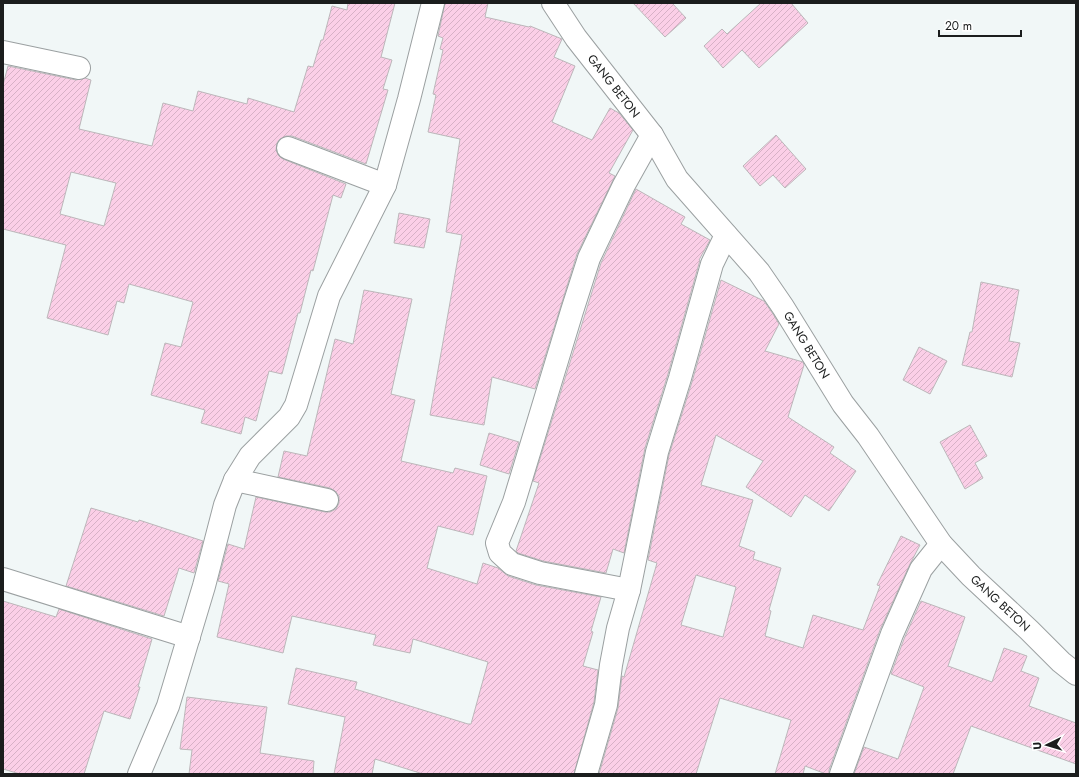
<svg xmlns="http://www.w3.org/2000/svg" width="1079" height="777" font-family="Jost,sans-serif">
<defs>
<pattern id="building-hatch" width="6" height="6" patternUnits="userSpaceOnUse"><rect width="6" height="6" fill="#fbcfe7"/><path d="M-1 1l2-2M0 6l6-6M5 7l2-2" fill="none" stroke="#d7b1c6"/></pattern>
</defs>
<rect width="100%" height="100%" fill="#f1f7f7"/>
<g fill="url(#building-hatch)" stroke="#bcb7ba" fill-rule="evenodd">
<path d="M 348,3 L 395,3 L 381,57 L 392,60 L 383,89 L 388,90 L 366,164 L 292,136 L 286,136 L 280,139 L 277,143 L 276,150 L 279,156 L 283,159 L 346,184 L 341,198 L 333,195 L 313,271 L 311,270 L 300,313 L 298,313 L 282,374 L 269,371 L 256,421 L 245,417 L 241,434 L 201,423 L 205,410 L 151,395 L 165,343 L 181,347 L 193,302 L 129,284 L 124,303 L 117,301 L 108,335 L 47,318 L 66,245 L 3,229 L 3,85 L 8,66 L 76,80 L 85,78 L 91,80 L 79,129 L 152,146 L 163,103 L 193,111 L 198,91 L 247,104 L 248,98 L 294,112 L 308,66 L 313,67 L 321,40 L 323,40 L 332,6 L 347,10 ZM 71,172 L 116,183 L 104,226 L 60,214 Z"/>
<path d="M 445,3 L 488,3 L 485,17 L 529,27 L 530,26 L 562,39 L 554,57 L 575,66 L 552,122 L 592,140 L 610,108 L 619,113 L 633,130 L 609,173 L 615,176 L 577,254 L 535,389 L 492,377 L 484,425 L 430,415 L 462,235 L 446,232 L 460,139 L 428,132 L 436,95 L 433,94 L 443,50 L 440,49 L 443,38 L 438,36 Z"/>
<path d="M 633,3 L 672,3 L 686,18 L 665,37 Z"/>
<path d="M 761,3 L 791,3 L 808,23 L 759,68 L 742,50 L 723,68 L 704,46 L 722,29 L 727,34 Z"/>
<path d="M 776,135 L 806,169 L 785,188 L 773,175 L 760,186 L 743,166 Z"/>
<path d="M 636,189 L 685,217 L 681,224 L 710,240 L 699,260 L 700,260 L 668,374 L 645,448 L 624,553 L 613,549 L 606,573 L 543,561 L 518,553 L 516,551 L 539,483 L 533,481 L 601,263 Z"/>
<path d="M 399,213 L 430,219 L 424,248 L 394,243 Z"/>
<path d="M 721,280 L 764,301 L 773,314 L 779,324 L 765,351 L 803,362 L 804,365 L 788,417 L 834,447 L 830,453 L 856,471 L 829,511 L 805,495 L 791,517 L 746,487 L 763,461 L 716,435 L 701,485 L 753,500 L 739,546 L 755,552 L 753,559 L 781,568 L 769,610 L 771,611 L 765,636 L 803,648 L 813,615 L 863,630 L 880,586 L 877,585 L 901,536 L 920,545 L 910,564 L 880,630 L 829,770 L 829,774 L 826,774 L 805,766 L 803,774 L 775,774 L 791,720 L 720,698 L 696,774 L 599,774 L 618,708 L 622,676 L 624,677 L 657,563 L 648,560 L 669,455 L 692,382 ZM 696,575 L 736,587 L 723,637 L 681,625 Z"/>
<path d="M 981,282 L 1019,290 L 1009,341 L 1020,343 L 1012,377 L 962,365 L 970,332 L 972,332 Z"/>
<path d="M 364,290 L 412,299 L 391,394 L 415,400 L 401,461 L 453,473 L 455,468 L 487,476 L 473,535 L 438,526 L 427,568 L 477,584 L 483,563 L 498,568 L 508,576 L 536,585 L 601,597 L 591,631 L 593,632 L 583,666 L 598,670 L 594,702 L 574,774 L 423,774 L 375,759 L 372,774 L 334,774 L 345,717 L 288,704 L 296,668 L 357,682 L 355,689 L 468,724 L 471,724 L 488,662 L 413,639 L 410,653 L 373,645 L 376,635 L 292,616 L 283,653 L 217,637 L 229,584 L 218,581 L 228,544 L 244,549 L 256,497 L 325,512 L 330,512 L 336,509 L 339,503 L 339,496 L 335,491 L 330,488 L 278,477 L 284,451 L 307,456 L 335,339 L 353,344 Z"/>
<path d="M 919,347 L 947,361 L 930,394 L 903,380 Z"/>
<path d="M 970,425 L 987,456 L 975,463 L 983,478 L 965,489 L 940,442 Z"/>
<path d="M 489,433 L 519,442 L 509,474 L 480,465 Z"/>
<path d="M 91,508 L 138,522 L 139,520 L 203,541 L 194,573 L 179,568 L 164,616 L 66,586 Z"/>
<path d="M 3,601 L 56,617 L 59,609 L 152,639 L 138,687 L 140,687 L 130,719 L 104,711 L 84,774 L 20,774 L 3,769 Z"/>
<path d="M 921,601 L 965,617 L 948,666 L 992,682 L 1004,648 L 1027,656 L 1021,671 L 1039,678 L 1029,706 L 1076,723 L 1076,764 L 971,726 L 953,774 L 854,774 L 864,747 L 898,759 L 924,687 L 891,674 L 904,639 Z"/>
<path d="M 187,697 L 267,707 L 260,753 L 314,761 L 313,774 L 189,774 L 192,750 L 180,749 Z"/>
</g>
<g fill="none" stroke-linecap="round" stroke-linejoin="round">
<g stroke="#9ba0a1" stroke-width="24">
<g id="street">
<path id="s1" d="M 553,3 L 576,38 L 652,135 L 677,179 L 759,272 L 783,307 L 843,404 L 868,436 L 941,544 L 971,576 L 1029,630 L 1061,662 L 1076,674"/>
<path d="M 3,52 L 79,68"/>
<path d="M 288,148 L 385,185"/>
<path d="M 235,480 L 327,500"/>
<path d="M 3,579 L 189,637"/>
<path d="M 629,590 L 540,573 L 512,564 L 500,553 L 497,543 L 514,502 L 572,311 L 589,258 L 624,185 L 652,135"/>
<path d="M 139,774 L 168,706 L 204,586 L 225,505 L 235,480 L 250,456 L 289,417 L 296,405 L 329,296 L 385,185 L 409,99 L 433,3"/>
<path d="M 586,774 L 606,705 L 611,665 L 618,628 L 629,590 L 657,452 L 680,378 L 712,264 L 726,235"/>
<path d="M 841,774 L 892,634 L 921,569 L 941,544"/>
</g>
</g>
<use href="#street" stroke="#fff" stroke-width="22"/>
</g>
<g text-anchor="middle" stroke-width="3.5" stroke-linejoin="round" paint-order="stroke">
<g font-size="12" fill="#1b1d1d" stroke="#fff">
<text dy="4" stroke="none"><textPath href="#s1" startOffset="103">GANG BETON</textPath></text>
<text dy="4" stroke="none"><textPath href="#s1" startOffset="427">GANG BETON</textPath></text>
<text dy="4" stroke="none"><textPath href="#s1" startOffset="751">GANG BETON</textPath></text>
</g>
</g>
<rect width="1079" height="777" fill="none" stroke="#1b1d1d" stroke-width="8"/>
<g transform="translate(1047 745) rotate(265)" stroke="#ffffff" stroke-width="3" paint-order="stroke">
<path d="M0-3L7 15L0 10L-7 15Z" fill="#1b1d1d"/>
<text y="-6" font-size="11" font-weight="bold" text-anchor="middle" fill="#1b1d1d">U</text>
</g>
<path d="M939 30v6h82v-6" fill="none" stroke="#1b1d1d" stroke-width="2"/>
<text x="945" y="30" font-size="12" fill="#1b1d1d" stroke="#ffffff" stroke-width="3" paint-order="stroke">20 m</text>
</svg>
